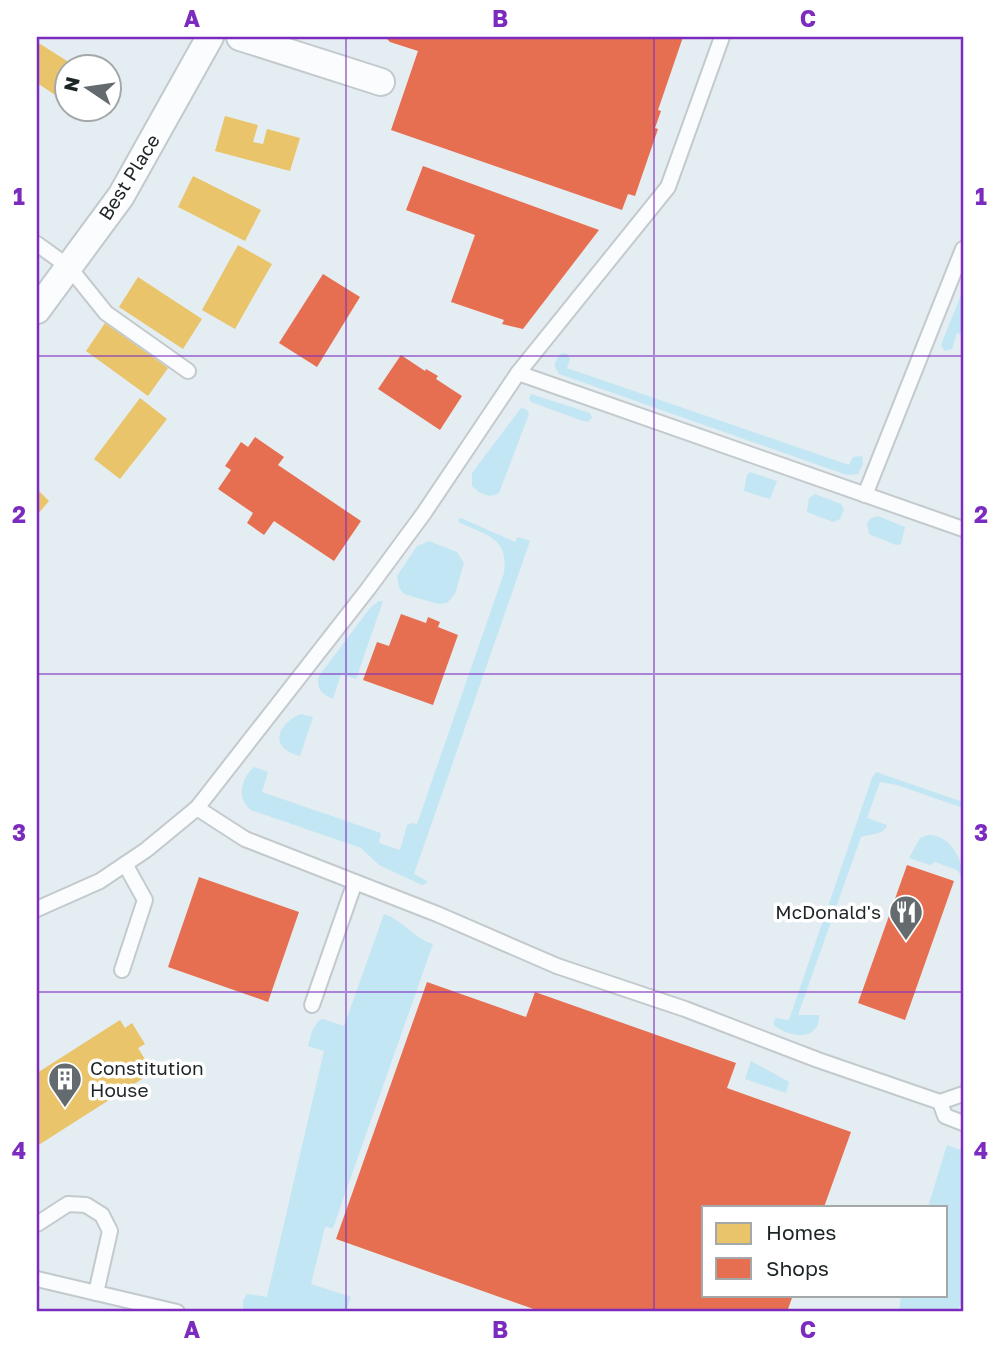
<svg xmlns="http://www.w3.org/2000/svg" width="1000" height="1349" font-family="'Golos Text',sans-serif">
<rect width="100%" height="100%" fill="#e4edf1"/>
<g fill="#c2e6f3">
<path d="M 963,290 L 963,335 L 957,333 L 952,349 L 945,351 L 941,345 Z"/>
<path d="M 566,353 L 570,359 L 567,368 L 849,465 L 853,457 L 862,456 L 863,464 L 858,474 L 847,475 L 559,374 L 554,365 L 560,354 Z"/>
<path d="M 531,394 L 590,413 L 592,418 L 588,422 L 580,420 L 531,402 L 529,398 Z"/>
<path d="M 521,408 L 526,409 L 529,414 L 499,493 C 489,499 480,494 472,486 L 472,473 Z"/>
<path d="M 750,472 L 777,481 L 770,499 L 744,491 L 747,475 Z"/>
<path d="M 815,494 L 841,504 L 844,509 L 840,519 L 833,522 L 807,512 L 809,498 Z"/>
<path d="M 878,516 L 905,527 L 901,544 L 896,545 L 869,534 L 867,523 L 871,518 Z"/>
<path d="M 461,518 L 515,542 L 518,537 L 530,541 L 414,874 L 427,881 L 427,883 L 422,885 L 379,865 L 361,848 L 251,810 C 236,799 241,778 254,767 L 268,772 L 262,792 L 381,833 L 379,843 L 400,850 L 407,825 L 412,823 L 417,824 L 504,573 C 509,538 487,535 460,523 L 458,520 Z"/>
<path d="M 429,541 L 457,552 L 464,563 L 455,594 L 447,603 L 438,604 L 404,594 L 399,588 L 397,576 L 417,546 Z"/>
<path d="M 379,601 L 383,601 L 356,679 L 341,674 L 333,699 C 322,694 316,689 319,676 L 370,608 Z"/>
<path d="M 301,714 L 313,717 L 300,756 C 293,754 284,751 281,744 C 274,732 291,717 301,714 Z"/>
<path d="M 876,772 L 963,802 L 963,808 L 897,785 L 880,782 L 867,818 L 887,825 C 884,835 870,834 861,837 L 835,910 L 854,909 L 856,915 L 853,917 L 832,919 L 798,1015 L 819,1015 C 820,1042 789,1038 774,1025 L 774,1021 L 776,1018 L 789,1020 L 872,778 Z"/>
<path d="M 928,835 C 949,834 963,858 963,878 L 957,870 L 935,862 L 930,865 L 909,858 L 920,838 Z"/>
<path d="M 384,914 C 403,920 413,938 433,944 L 333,1228 L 325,1227 L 311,1284 L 351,1297 L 346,1312 L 243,1312 L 243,1301 L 247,1294 L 267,1297 L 324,1051 L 308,1046 L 312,1031 L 319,1020 L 323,1019 L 344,1026 Z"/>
<path d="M 751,1061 L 789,1082 L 786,1093 L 745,1079 Z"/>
<path d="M 947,1145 L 963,1151 L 963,1299 L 957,1312 L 899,1312 L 901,1295 L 946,1295 L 946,1207 L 928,1207 Z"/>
</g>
<g fill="#e9c46a">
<path d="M 37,42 L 75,66 L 66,66 L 66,102 L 37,83 Z"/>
<path d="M 225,116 L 258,125 L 253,142 L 263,144 L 267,129 L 300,138 L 290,171 L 215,151 Z"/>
<path d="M 193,176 L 261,210 L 245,241 L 178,207 Z"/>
<path d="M 238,245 L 272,264 L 235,329 L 202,310 Z"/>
<path d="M 138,277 L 202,319 L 183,349 L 119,307 Z"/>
<path d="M 105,323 L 168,368 L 148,396 L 86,351 Z"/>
<path d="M 140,398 L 167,419 L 120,479 L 94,459 Z"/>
<path d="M 37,489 L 49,501 L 37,515 Z"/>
<path d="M 120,1020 L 125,1028 L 132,1023 L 145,1044 L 138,1048 L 153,1072 L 37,1146 L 37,1073 Z"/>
</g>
<g fill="#e76f51">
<path d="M 385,37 L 683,37 L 658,110 L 661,111 L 655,128 L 658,129 L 635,196 L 628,194 L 622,210 L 391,130 L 418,51 L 390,42 Z"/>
<path d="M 423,166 L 599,230 L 523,329 L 502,324 L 504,320 L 451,302 L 475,235 L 406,210 Z"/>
<path d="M 323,274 L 360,297 L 317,367 L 279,343 Z"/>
<path d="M 401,355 L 425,371 L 426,369 L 438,376 L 436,379 L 462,396 L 440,430 L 378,389 Z"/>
<path d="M 255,437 L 284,457 L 278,465 L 361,521 L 334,561 L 274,521 L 264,535 L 247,523 L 253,513 L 218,489 L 231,470 L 225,466 L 241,442 L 248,447 Z"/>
<path d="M 401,614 L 426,623 L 428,617 L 440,622 L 438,627 L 458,635 L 433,705 L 363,680 L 377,642 L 389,646 Z"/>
<path d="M 907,865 L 954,881 L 905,1020 L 858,1003 Z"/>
<path d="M 199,877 L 299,912 L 268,1002 L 168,967 Z"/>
<path d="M 427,982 L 526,1017 L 535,992 L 736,1063 L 727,1088 L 851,1132 L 824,1207 L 704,1207 L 704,1295 L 793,1295 L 787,1312 L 542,1312 L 336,1239 Z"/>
</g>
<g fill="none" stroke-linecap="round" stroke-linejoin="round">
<g stroke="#c3cacd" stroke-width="18">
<g id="lane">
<path d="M 37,244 L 69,267 L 106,313 L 188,371"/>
<path d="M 518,373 L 963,529"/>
<path d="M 865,495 L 963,249"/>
<path d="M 197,808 L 368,589 L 424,513 L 518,373 L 668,187 L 722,37"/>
<path d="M 37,909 L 100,881 L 146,850 L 197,808 L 245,839 L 437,914 L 557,966 L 685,1009 L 818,1060 L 940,1102 L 963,1094"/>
<path d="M 122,970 L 145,900 L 125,864"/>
<path d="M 312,1005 L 355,882"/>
<path d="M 940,1102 L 945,1116 L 963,1123"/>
<path d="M 37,1224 L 68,1204 L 86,1205 L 102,1215 L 110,1231 L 96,1293"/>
<path d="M 37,1279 L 177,1312"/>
</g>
</g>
<g stroke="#c3cacd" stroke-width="30">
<g id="street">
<path d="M 240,37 L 381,82"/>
<path d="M 37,310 L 121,196 L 210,37"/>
</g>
</g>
<use href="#lane" stroke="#fbfcfd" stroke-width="14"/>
<use href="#street" stroke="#fbfcfd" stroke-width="26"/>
</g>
<path fill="none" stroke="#7b2cbf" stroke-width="2" stroke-opacity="0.55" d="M 346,37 L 346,1312M 654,37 L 654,1312M 37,356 L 963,356M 37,674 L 963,674M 37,992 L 963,992"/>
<defs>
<g id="restaurant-pin" transform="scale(1.75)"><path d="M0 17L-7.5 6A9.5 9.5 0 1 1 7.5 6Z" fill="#636b6e" stroke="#fff"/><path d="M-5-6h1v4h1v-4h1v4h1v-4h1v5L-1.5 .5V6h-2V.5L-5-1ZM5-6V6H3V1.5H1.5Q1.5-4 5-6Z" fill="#fff"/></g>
<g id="building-pin" transform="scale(1.75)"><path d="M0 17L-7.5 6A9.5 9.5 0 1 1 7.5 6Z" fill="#636b6e" stroke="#fff"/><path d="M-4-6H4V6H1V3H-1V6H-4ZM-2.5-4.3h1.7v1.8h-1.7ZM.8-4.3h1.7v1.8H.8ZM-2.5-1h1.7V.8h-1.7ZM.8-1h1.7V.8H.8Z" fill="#fff"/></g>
</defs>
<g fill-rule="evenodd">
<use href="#restaurant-pin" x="906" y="912"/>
<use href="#building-pin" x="65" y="1079"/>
</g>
<g text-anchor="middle" stroke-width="7" stroke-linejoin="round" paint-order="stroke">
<g font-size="19" fill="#1e2527" stroke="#fff">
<text transform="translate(129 177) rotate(-58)" y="7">Best Place</text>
</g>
<g font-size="19" fill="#1e2527" stroke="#fff" text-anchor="end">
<text x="881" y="919">McDonald's</text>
<text x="90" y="1075" text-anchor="start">Constitution<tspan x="90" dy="22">House</tspan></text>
</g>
</g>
<rect width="1000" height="1349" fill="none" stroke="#ffffff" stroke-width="77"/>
<rect x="702" y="1206" width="245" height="91" fill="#ffffff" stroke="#a5a8a9" stroke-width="2"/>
<rect x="716" y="1223" width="35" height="21" fill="#e9c46a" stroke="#a5a8a9" stroke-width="2"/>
<text x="766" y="1240" font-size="21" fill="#1e2527">Homes</text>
<rect x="716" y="1258" width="35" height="21" fill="#e76f51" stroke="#a5a8a9" stroke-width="2"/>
<text x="766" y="1276" font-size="21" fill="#1e2527">Shops</text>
<g transform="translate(88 88) rotate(283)"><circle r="33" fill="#ffffff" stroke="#a5a8a9" stroke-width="2"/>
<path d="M0-5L12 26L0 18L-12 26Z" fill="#636b6e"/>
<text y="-10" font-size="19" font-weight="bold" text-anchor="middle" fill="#1e2527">N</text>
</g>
<rect x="38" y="38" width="924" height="1272" fill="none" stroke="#7b2cbf" stroke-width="2.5"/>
<g font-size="23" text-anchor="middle" font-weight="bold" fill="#7b2cbf">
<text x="192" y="27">A</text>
<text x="500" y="27">B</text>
<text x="808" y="27">C</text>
<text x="19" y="205">1</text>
<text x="981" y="205">1</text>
<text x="19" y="523">2</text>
<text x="981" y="523">2</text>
<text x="19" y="841">3</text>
<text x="981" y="841">3</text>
<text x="19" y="1159">4</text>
<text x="981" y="1159">4</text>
<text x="192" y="1338">A</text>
<text x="500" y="1338">B</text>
<text x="808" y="1338">C</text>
</g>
</svg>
